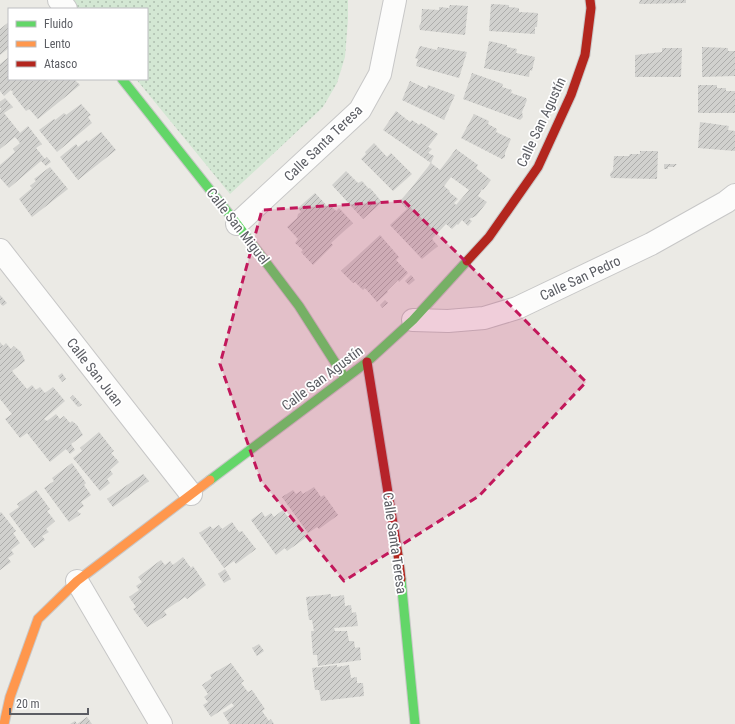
<svg xmlns="http://www.w3.org/2000/svg" width="735" height="724" font-family="'Roboto Condensed',sans-serif">
<defs>
<pattern id="park-dots" width="8" height="8" patternUnits="userSpaceOnUse"><rect width="8" height="8" fill="#d3e7d3"/><path d="M2 2h.1M6 6h.1" fill="none" stroke="#aebeaf" stroke-width="1.8" stroke-linecap="round"/></pattern>
<pattern id="building-hatch" width="6" height="6" patternUnits="userSpaceOnUse"><rect width="6" height="6" fill="#d1d1ce"/><path d="M-1 1l2-2M0 6l6-6M5 7l2-2" fill="none" stroke="#adadab"/></pattern>
</defs>
<rect width="100%" height="100%" fill="#ebeae5"/>
<path fill="url(#park-dots)" d="M 71,0 L 348,0 L 348,19 L 345,57 L 337,83 L 323,107 L 289,139 L 230,194 L 136,79 L 147,79 L 147,9 L 78,9 Z"/>
<g fill="url(#building-hatch)" fill-rule="evenodd">
<path d="M 640,0 L 686,0 L 686,3 L 639,4 Z"/>
<path d="M 491,4 L 509,5 L 509,7 L 519,8 L 519,12 L 538,13 L 537,27 L 535,27 L 535,34 L 489,31 Z"/>
<path d="M 450,5 L 468,6 L 465,35 L 420,30 L 419,26 L 421,23 L 422,9 L 439,10 L 439,7 L 449,8 Z"/>
<path d="M 9,22 L 9,48 L 0,55 L 0,29 Z"/>
<path d="M 489,41 L 507,45 L 507,47 L 517,49 L 516,53 L 535,57 L 532,71 L 530,70 L 529,77 L 484,68 Z"/>
<path d="M 420,46 L 437,50 L 438,47 L 467,52 L 459,78 L 416,66 L 418,59 L 415,58 Z"/>
<path d="M 702,47 L 728,48 L 728,51 L 735,51 L 735,76 L 702,77 Z"/>
<path d="M 662,48 L 682,48 L 681,77 L 635,77 L 635,55 L 662,52 Z"/>
<path d="M 9,57 L 9,79 L 31,79 L 33,81 L 35,79 L 47,79 L 49,82 L 53,79 L 74,79 L 80,85 L 38,119 L 29,109 L 26,111 L 12,93 L 13,92 L 11,90 L 4,96 L 0,91 L 0,64 Z"/>
<path d="M 472,73 L 503,84 L 502,87 L 512,90 L 511,93 L 526,98 L 527,100 L 522,112 L 523,117 L 520,120 L 463,99 Z"/>
<path d="M 410,81 L 427,89 L 428,85 L 455,95 L 444,120 L 402,100 Z"/>
<path d="M 698,85 L 717,85 L 717,88 L 726,88 L 726,91 L 735,91 L 735,113 L 698,113 Z"/>
<path d="M 5,98 L 13,107 L 4,113 L 20,133 L 28,126 L 42,144 L 36,148 L 45,159 L 47,157 L 51,162 L 46,166 L 41,161 L 9,188 L 0,178 L 0,165 L 15,152 L 13,149 L 20,143 L 15,137 L 0,149 L 0,110 L 1,109 L 0,107 L 0,102 Z"/>
<path d="M 81,104 L 91,115 L 88,117 L 92,123 L 57,152 L 39,130 L 54,119 L 55,120 L 64,113 L 66,115 Z"/>
<path d="M 396,111 L 410,122 L 412,120 L 419,125 L 421,123 L 438,134 L 428,147 L 432,149 L 428,153 L 434,156 L 431,163 L 440,170 L 456,149 L 478,165 L 476,168 L 491,180 L 483,190 L 482,189 L 478,196 L 487,202 L 476,216 L 469,219 L 472,221 L 468,226 L 462,220 L 458,225 L 457,224 L 452,229 L 446,224 L 432,239 L 438,246 L 422,259 L 390,225 L 407,209 L 400,201 L 409,191 L 431,163 L 383,130 ZM 451,177 L 469,190 L 456,205 L 454,203 L 458,199 L 449,192 L 450,191 L 444,186 Z"/>
<path d="M 474,114 L 489,121 L 488,124 L 497,129 L 496,132 L 511,139 L 505,153 L 505,157 L 502,159 L 461,138 Z"/>
<path d="M 700,122 L 729,126 L 728,130 L 735,131 L 735,151 L 698,148 Z"/>
<path d="M 101,132 L 116,150 L 78,180 L 60,157 L 76,144 L 78,147 L 87,140 L 88,142 Z"/>
<path d="M 374,143 L 387,157 L 391,153 L 412,174 L 393,191 L 361,159 L 366,154 L 365,152 Z"/>
<path d="M 640,151 L 658,151 L 657,179 L 611,178 L 610,174 L 613,170 L 614,156 L 629,156 L 630,154 L 640,154 Z"/>
<path d="M 664,164 L 677,164 L 674,167 L 668,167 L 668,169 L 664,169 Z"/>
<path d="M 50,167 L 68,189 L 32,217 L 19,199 L 32,188 L 30,186 L 36,181 L 34,179 Z"/>
<path d="M 346,171 L 358,183 L 362,181 L 369,189 L 370,188 L 382,202 L 363,219 L 332,185 Z"/>
<path d="M 315,193 L 327,206 L 329,204 L 336,211 L 339,208 L 353,223 L 331,243 L 333,245 L 313,265 L 301,252 L 303,250 L 295,243 L 298,239 L 287,227 L 297,218 L 298,214 L 301,212 L 298,208 Z"/>
<path d="M 380,235 L 399,257 L 396,260 L 408,273 L 399,282 L 398,280 L 387,291 L 388,292 L 377,302 L 365,288 L 363,290 L 355,282 L 353,283 L 341,271 Z"/>
<path d="M 411,275 L 415,280 L 409,285 L 405,281 Z"/>
<path d="M 0,295 L 7,303 L 3,306 L 0,303 Z"/>
<path d="M 385,300 L 388,303 L 382,308 L 380,305 Z"/>
<path d="M 0,342 L 3,346 L 6,343 L 11,349 L 14,346 L 21,352 L 25,361 L 12,371 L 27,389 L 32,385 L 36,390 L 40,387 L 45,393 L 53,387 L 65,401 L 44,419 L 47,421 L 56,414 L 60,419 L 64,416 L 70,423 L 72,421 L 77,425 L 83,435 L 71,444 L 75,450 L 70,454 L 66,449 L 50,462 L 27,433 L 20,438 L 5,419 L 12,414 L 0,399 Z"/>
<path d="M 62,373 L 66,379 L 62,382 L 58,376 Z"/>
<path d="M 73,395 L 82,405 L 78,407 L 70,398 Z"/>
<path d="M 99,432 L 114,451 L 111,453 L 119,462 L 110,470 L 113,474 L 107,479 L 110,483 L 100,491 L 73,458 L 82,451 L 80,448 Z"/>
<path d="M 72,463 L 86,483 L 84,485 L 91,495 L 81,502 L 84,506 L 77,511 L 81,514 L 69,522 L 44,488 L 54,481 L 52,478 Z"/>
<path d="M 143,474 L 149,481 L 113,507 L 107,499 Z"/>
<path d="M 314,487 L 321,497 L 324,495 L 338,515 L 319,529 L 317,527 L 308,533 L 282,497 L 293,490 L 296,494 L 301,491 L 303,494 Z"/>
<path d="M 36,490 L 50,509 L 47,511 L 55,521 L 46,529 L 49,532 L 42,536 L 45,540 L 34,548 L 9,514 L 19,507 L 17,504 Z"/>
<path d="M 283,510 L 290,520 L 293,518 L 307,537 L 287,551 L 285,548 L 276,555 L 251,520 L 262,512 L 265,517 L 271,513 L 274,517 Z"/>
<path d="M 1,512 L 16,531 L 13,533 L 20,543 L 11,550 L 14,554 L 8,558 L 11,562 L 0,570 L 0,513 Z"/>
<path d="M 232,522 L 239,532 L 242,531 L 256,549 L 236,564 L 234,561 L 224,568 L 199,533 L 210,526 L 213,529 L 219,525 L 222,529 Z"/>
<path d="M 183,557 L 191,568 L 193,566 L 206,585 L 187,599 L 185,597 L 164,611 L 167,615 L 147,627 L 133,609 L 136,607 L 129,597 L 139,590 L 136,586 L 142,582 L 138,577 L 161,560 L 165,565 L 170,561 L 173,565 Z"/>
<path d="M 225,569 L 231,579 L 224,583 L 218,574 Z"/>
<path d="M 331,594 L 331,597 L 344,595 L 345,606 L 351,605 L 352,613 L 356,612 L 358,626 L 334,628 L 335,631 L 347,631 L 349,641 L 354,641 L 355,648 L 360,647 L 361,660 L 318,666 L 317,655 L 313,655 L 311,631 L 314,631 L 312,620 L 309,620 L 306,597 Z"/>
<path d="M 259,644 L 264,651 L 257,656 L 252,648 Z"/>
<path d="M 231,663 L 244,681 L 241,683 L 248,692 L 252,690 L 265,709 L 262,711 L 269,721 L 271,719 L 274,724 L 228,724 L 229,723 L 223,713 L 234,706 L 232,703 L 211,717 L 203,705 L 208,702 L 204,697 L 208,694 L 202,685 L 212,678 L 210,675 Z"/>
<path d="M 337,665 L 337,667 L 349,665 L 351,678 L 357,677 L 357,683 L 363,683 L 364,696 L 321,701 L 319,690 L 315,690 L 312,668 Z"/>
<path d="M 87,717 L 92,724 L 70,724 L 75,721 L 77,724 Z"/>
</g>
<g fill="none" stroke-linecap="round" stroke-linejoin="round">
<g stroke="#c7c7c7" stroke-width="24">
<g id="street">
<path d="M 59,0 L 66,9"/>
<path d="M 237,224 L 360,110 L 380,74 L 395,0"/>
<path d="M 0,250 L 191,494"/>
<path d="M 413,320 L 448,321 L 484,318 L 517,308 L 651,244 L 726,202 L 735,195"/>
<path d="M 77,581 L 161,724"/>
</g>
</g>
<g stroke="#c9c8c8" stroke-width="11">
<g id="fast">
<path d="M 122,79 L 237,224 L 299,306 L 345,378"/>
<path d="M 210,480 L 367,362 L 413,320 L 467,261"/>
<path d="M 401,579 L 415,724"/>
</g>
</g>
<g stroke="#c9c8c8" stroke-width="11">
<path id="slow" d="M 4,724 L 10,697 L 38,619 L 77,581 L 210,480"/>
</g>
<g stroke="#c9c8c8" stroke-width="11">
<g id="jam">
<path d="M 467,261 L 489,237 L 538,167 L 571,95 L 585,55 L 591,8 L 590,0"/>
<path d="M 367,362 L 399,561 L 401,579"/>
</g>
</g>
<use href="#street" stroke="#fcfcfb" stroke-width="22"/>
<use href="#fast" stroke="#63d668" stroke-width="9"/>
<use href="#slow" stroke="#ff974d" stroke-width="9"/>
<use href="#jam" stroke="#b3261e" stroke-width="9"/>
</g>
<path fill="#c2185b" fill-opacity="0.2" stroke="#c2185b" stroke-width="3" stroke-dasharray="8 5" stroke-linejoin="round" d="M 404,201 L 512,307 L 586,382 L 479,496 L 344,581 L 261,481 L 220,364 L 262,210 Z"/>
<g text-anchor="middle" stroke-width="3.5" stroke-linejoin="round" paint-order="stroke">
<g font-size="14" fill="#5b5d63" stroke="#fff">
<text transform="translate(541 122) rotate(-65)" y="5">Calle San Agustín</text>
<text transform="translate(323 143) rotate(-44)" y="5">Calle Santa Teresa</text>
<text transform="translate(238 226) rotate(52)" y="5">Calle San Miguel</text>
<text transform="translate(580 278) rotate(-25)" y="5">Calle San Pedro</text>
<text transform="translate(95 372) rotate(52)" y="5">Calle San Juan</text>
<text transform="translate(322 378) rotate(-37)" y="5">Calle San Agustín</text>
<text transform="translate(395 543) rotate(82)" y="5">Calle Santa Teresa</text>
</g>
</g>
<rect x="8" y="8" width="140" height="72" fill="#ffffff" stroke="#bdbec1"/>
<rect x="16" y="21" width="20" height="6" fill="#63d668" stroke="#bdbec1"/>
<text x="44" y="28" font-size="12" fill="#5b5d63">Fluido</text>
<rect x="16" y="41" width="20" height="6" fill="#ff974d" stroke="#bdbec1"/>
<text x="44" y="48" font-size="12" fill="#5b5d63">Lento</text>
<rect x="16" y="61" width="20" height="6" fill="#b3261e" stroke="#bdbec1"/>
<text x="44" y="68" font-size="12" fill="#5b5d63">Atasco</text>
<path d="M10 708v6h78v-6" fill="none" stroke="#5b5d63" stroke-width="2"/>
<text x="16" y="708" font-size="12" fill="#5b5d63" stroke="#ffffff" stroke-width="3" paint-order="stroke">20 m</text>
</svg>
